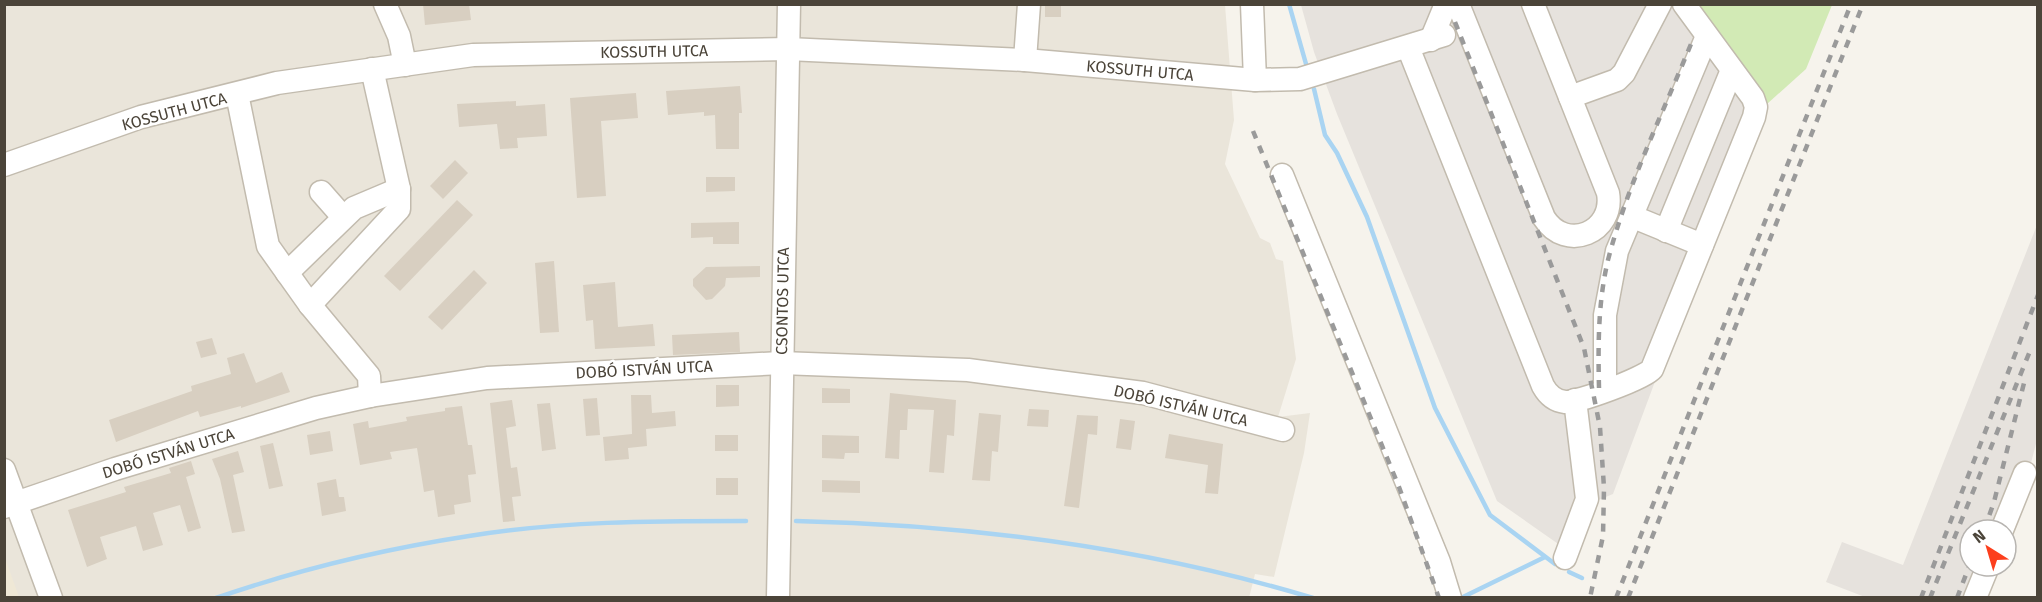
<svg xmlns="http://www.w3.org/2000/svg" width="2042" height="602" font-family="'Fira Sans',sans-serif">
<rect width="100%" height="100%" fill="#f6f3ec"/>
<path fill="#eae5da" d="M 4,5 L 1225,5 L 1234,120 L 1225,164 L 1260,238 L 1270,243 L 1276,259 L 1283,261 L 1296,359 L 1278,417 L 1310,413 L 1304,453 L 1274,577 L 1255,574 L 1249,598 L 5,597 Z"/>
<g fill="#e6e2dd">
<path d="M 1301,5 L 1690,5 L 1767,104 L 1675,328 L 1613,494 L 1596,501 L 1574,555 L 1497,501 L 1337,114 L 1314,52 Z"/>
<path d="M 2037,225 L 2037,440 L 2022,497 L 2006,530 L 1970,530 L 1970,566 L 1995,566 L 1983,597 L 1865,597 L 1826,582 L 1842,542 L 1903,565 Z"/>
</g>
<path fill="#efe8d6" d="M 4,558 L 5,558 L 19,597 L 5,597 Z"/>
<path fill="#d2eab5" d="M 1690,5 L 1832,5 L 1806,69 L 1767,104 Z"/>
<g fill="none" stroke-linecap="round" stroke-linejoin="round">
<g stroke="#a9d4f2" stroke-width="4.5">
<path d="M 1289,4 L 1308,71"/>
<path d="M 1314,89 L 1325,135 L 1337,153 L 1367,217 L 1435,408 L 1490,515 L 1555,564"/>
<path d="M 796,521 C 972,525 1144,547 1313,598"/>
<path d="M 1569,572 L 1582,578"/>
<path d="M 1463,597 L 1545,557"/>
<path d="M 216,598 C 297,570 384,549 469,536 C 560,521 654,521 746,521"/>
</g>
</g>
<g fill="#d8cfc1">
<path d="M 423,4 L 469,4 L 471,20 L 425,25 Z"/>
<rect x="1045" y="4" width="16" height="13"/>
<path d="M 740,86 L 742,113 L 739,113 L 739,149 L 716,149 L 715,115 L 704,116 L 704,112 L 668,115 L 666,91 Z"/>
<path d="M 636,93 L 638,118 L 601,121 L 606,196 L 577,198 L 570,98 Z"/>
<path d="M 516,101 L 516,106 L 545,104 L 547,136 L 517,138 L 518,148 L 500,149 L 497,124 L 459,127 L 457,104 Z"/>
<path d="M 455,160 L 468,173 L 443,199 L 430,186 Z"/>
<path d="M 706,177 L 735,177 L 735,191 L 706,192 Z"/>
<path d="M 457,200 L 473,215 L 400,291 L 384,276 Z"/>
<path d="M 739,222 L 739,244 L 713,244 L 713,237 L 691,238 L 691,223 Z"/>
<path d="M 554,261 L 559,332 L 540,333 L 535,263 Z"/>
<path d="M 760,266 L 760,277 L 726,278 L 725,286 L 712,299 L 706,300 L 693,286 L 693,279 L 706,267 Z"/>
<path d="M 474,270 L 487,283 L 442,330 L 428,317 Z"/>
<path d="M 615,282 L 618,327 L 653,324 L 655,346 L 595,349 L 593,320 L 586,321 L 583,285 Z"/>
<path d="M 739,332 L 740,352 L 673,355 L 672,335 Z"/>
<path d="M 212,338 L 217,354 L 201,358 L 196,342 Z"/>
<path d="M 244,353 L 256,383 L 282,372 L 290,392 L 241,408 L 241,406 L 200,417 L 198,411 L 116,442 L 109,420 L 192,391 L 191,386 L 231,374 L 227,358 Z"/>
<path d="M 716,385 L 739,385 L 739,406 L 716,407 Z"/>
<path d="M 822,388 L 850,389 L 850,403 L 822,403 Z"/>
<path d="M 890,393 L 956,400 L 954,436 L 947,435 L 944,473 L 929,472 L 934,410 L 908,409 L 907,430 L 900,430 L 899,459 L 885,458 Z"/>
<path d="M 631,395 L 651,395 L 652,413 L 675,411 L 676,426 L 646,429 L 647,446 L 628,448 L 629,459 L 605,461 L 603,437 L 632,434 Z"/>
<path d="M 597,398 L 600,435 L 586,436 L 583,399 Z"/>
<path d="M 512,400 L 516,426 L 506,428 L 511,468 L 517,467 L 521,496 L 512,497 L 515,521 L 503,522 L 490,403 Z"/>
<path d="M 550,403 L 556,449 L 542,451 L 537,404 Z"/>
<path d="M 462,406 L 468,445 L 472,445 L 476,474 L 468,475 L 471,502 L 454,505 L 455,514 L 438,517 L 434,490 L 424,492 L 417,448 L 390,452 L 392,459 L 360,465 L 353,424 L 368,421 L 369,428 L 407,421 L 406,417 L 445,411 L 445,408 Z"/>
<path d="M 1029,409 L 1049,410 L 1048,427 L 1027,426 Z"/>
<path d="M 979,413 L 1001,415 L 998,452 L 992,451 L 990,481 L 972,480 Z"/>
<path d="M 1077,415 L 1098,416 L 1097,435 L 1088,434 L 1079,508 L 1064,506 Z"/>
<path d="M 1120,419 L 1135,421 L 1131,450 L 1116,448 Z"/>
<path d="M 330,431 L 333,451 L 310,455 L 307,435 Z"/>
<path d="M 1169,434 L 1223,444 L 1218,494 L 1205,493 L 1208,465 L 1165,458 Z"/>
<rect x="715" y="435" width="23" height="16"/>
<path d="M 822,435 L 859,436 L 859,453 L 845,453 L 844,459 L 822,458 Z"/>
<path d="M 273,443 L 283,486 L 269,489 L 260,446 Z"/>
<path d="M 238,451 L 244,472 L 233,475 L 245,531 L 232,533 L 220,479 L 212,459 Z"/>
<path d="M 191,461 L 195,474 L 186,477 L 201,528 L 188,532 L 180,505 L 153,513 L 163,545 L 143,551 L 136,526 L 100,537 L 107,559 L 87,567 L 68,510 L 126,492 L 124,487 L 171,473 L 169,468 Z"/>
<rect x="716" y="478" width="22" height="17"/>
<path d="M 336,479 L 339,497 L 344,497 L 346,511 L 322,516 L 317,483 Z"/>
<path d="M 822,480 L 860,481 L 860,493 L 822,492 Z"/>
</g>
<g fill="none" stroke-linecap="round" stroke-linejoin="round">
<g stroke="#c2bbae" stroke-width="25">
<g id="minor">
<path d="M 385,4 L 399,36 L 405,65"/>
<path d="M 1252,4 L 1255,80"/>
<path d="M 1458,4 L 1544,218 C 1566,253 1615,232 1608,193 L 1533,4"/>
<path d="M 1431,40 L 1446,4"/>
<path d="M 1408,47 L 1543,386 C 1548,395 1555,401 1565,402 C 1577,403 1645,378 1652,369 L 1754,117 L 1756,107 L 1753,98 L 1684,4"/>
<path d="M 1025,60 L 1029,4"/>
<path d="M 237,94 L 268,246 L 310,305 L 369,376 L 370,396"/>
<path d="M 1570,97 L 1617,80 L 1624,73 L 1660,4"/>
<path d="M 4,165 L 141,117 L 277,83 L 473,55 L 788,49 L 1025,60 L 1255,80 L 1300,79 L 1444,35"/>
<path d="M 1282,175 L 1439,562 L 1450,598"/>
<path d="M 321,192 L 343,217"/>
<path d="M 1631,216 L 1702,245"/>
<path d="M 1666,231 L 1732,70"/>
<path d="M 287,273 L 354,208 L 399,189"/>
<path d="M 310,305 L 399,209 L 399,189 L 372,69"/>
<path d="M 1605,390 L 1605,315 L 1617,251 L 1707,36"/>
<path d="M 4,470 L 51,598"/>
<path d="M 4,507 L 115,469 L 316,408 L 370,396 L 487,378 L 781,363 L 968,370 L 1143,393 L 1283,430"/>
<path d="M 2002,530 L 2025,473"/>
<path d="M 1565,558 L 1587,499 L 1575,400"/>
<path d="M 778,598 L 789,4"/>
<path d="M 1975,598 L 1988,566"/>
</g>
</g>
<use href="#minor" stroke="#fff" stroke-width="22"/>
<g stroke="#9a9a9a" stroke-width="4.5" stroke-dasharray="8 8" stroke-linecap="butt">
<path d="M 1455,22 L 1584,348 L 1600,427 L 1604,488 L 1603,536 L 1590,598"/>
<path d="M 1253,131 L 1399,487 L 1439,598"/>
<path d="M 1599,388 C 1598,345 1598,302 1608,260 C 1627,186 1662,115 1691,44"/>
<path d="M 1984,530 L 1994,502 L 2025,379"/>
<path d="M 1616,598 L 1851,4"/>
<path d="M 1628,598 L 1863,4"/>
<path d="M 1921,598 L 2038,295"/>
<path d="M 1930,598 L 2032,346"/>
<path d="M 1957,598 L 1970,564"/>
</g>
</g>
<g text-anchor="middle" stroke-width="5" stroke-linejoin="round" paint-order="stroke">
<g font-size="16" fill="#4b4439" stroke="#fff">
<text transform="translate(654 51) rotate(-1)" y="6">KOSSUTH UTCA</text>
<text transform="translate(1140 70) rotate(5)" y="6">KOSSUTH UTCA</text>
<text transform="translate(174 111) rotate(-15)" y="6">KOSSUTH UTCA</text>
<text transform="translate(782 301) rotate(-89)" y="6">CSONTOS UTCA</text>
<text transform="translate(644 369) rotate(-3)" y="6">DOBÓ ISTVÁN UTCA</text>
<text transform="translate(1181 405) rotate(13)" y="6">DOBÓ ISTVÁN UTCA</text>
<text transform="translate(168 453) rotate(-17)" y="6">DOBÓ ISTVÁN UTCA</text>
</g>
</g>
<rect width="2042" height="602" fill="none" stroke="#4b4439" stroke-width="12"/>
<g transform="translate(1988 548) rotate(323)"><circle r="28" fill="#ffffff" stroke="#b7b4b0" stroke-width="1.5"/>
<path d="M0-4.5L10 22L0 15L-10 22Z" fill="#fc3f1d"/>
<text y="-9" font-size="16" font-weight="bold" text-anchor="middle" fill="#4b4439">N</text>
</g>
</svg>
